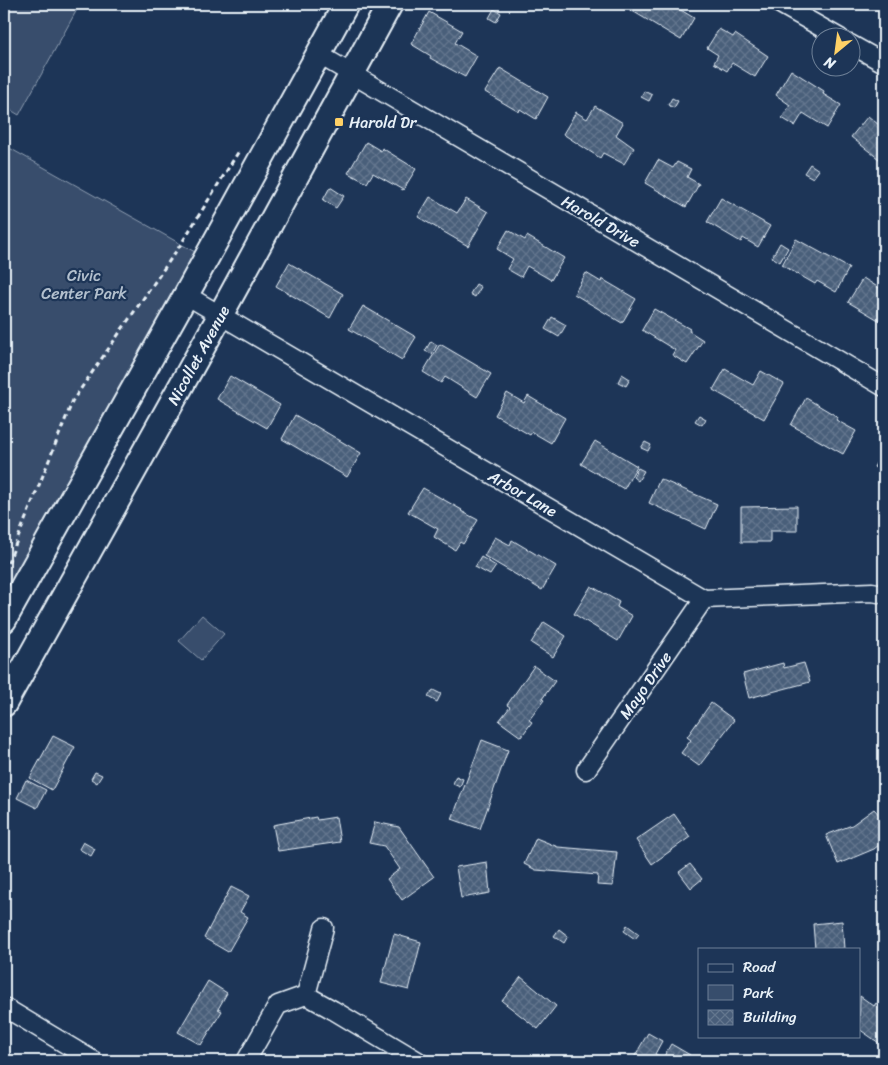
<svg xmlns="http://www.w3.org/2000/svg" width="888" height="1065" font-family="Sriracha,sans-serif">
<defs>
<pattern id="building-cross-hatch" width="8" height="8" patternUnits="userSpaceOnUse" patternTransform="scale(1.25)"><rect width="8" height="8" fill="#495e7a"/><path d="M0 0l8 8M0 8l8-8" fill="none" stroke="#63768e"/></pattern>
</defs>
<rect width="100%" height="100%" fill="#1d3557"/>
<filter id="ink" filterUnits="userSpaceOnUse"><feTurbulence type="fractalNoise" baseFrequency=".02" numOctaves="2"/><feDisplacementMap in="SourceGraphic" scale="10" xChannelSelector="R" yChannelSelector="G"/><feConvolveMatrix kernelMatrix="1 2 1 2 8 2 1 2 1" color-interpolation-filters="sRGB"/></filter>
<g filter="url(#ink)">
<g fill="#374d6c" stroke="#909fb2">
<path d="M 4,4 L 80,4 L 19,115 L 4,106 Z"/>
<path d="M 4,145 L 195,252 L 4,597 Z"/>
<path d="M 202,615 L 224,634 L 201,660 L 179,641 Z"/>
</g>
<g fill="url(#building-cross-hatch)" stroke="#e8f1f8">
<path d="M 632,4 L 678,4 L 676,7 L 694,18 L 681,40 L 629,9 Z"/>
<path d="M 494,9 L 501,13 L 496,22 L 489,18 Z"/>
<path d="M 429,12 L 462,31 L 455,43 L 477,56 L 465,77 L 430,58 L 431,56 L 411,44 Z"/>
<path d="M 719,29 L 733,37 L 735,34 L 768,56 L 755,77 L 732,63 L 727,71 L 714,63 L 718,55 L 707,48 Z"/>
<path d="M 500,68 L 548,97 L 536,119 L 520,109 L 519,112 L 485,92 Z"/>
<path d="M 791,70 L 824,91 L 823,94 L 841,105 L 827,128 L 803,113 L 795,126 L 782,118 L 790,105 L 776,95 Z"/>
<path d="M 644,91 L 652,95 L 649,101 L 641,97 Z"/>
<path d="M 672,98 L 678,101 L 674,108 L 668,105 Z"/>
<path d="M 595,106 L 623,123 L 616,135 L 634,148 L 624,164 L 603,153 L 600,158 L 563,134 L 576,112 L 587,119 Z"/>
<path d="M 868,116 L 884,129 L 884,163 L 851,137 Z"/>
<path d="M 366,142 L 381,151 L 382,148 L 416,169 L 403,190 L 373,173 L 367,183 L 348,173 Z"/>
<path d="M 658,160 L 673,168 L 677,162 L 691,169 L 687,177 L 699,184 L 686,207 L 645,183 Z"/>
<path d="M 810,164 L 819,170 L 813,178 L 804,173 Z"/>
<path d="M 330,187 L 344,196 L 336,208 L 323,200 Z"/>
<path d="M 430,197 L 457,213 L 466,199 L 488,212 L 468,246 L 418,217 Z"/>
<path d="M 721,198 L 770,226 L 758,247 L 743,238 L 741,242 L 707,222 Z"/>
<path d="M 508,230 L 525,240 L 527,236 L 564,258 L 551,280 L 527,266 L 521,277 L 507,269 L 513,259 L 497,249 Z"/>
<path d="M 796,239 L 849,268 L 836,292 L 817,281 L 815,284 L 782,265 Z"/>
<path d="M 780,243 L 788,248 L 780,262 L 772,257 Z"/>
<path d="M 289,263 L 343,294 L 330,318 L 276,286 Z"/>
<path d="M 586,273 L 601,282 L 602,279 L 636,299 L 622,323 L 574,294 Z"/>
<path d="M 863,278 L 884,291 L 884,320 L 882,322 L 848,302 Z"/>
<path d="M 476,284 L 481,287 L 475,297 L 470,294 Z"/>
<path d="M 363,306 L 416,337 L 402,360 L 349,329 Z"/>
<path d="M 654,309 L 690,329 L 689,331 L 703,340 L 687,364 L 672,355 L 675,350 L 642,330 Z"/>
<path d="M 552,317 L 566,325 L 559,337 L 545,329 Z"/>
<path d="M 431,341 L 437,345 L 432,354 L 425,351 Z"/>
<path d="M 440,344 L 491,374 L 477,397 L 445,377 L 441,383 L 423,372 Z"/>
<path d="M 725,369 L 753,385 L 761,371 L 784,384 L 764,419 L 713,390 Z"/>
<path d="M 622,374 L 630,379 L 626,386 L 618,382 Z"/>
<path d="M 230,376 L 280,405 L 267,428 L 217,399 Z"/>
<path d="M 507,393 L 524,403 L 528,396 L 565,418 L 551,443 L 532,432 L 530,435 L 495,415 Z"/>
<path d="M 806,398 L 838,417 L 836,420 L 856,431 L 843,454 L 791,425 Z"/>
<path d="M 295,415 L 312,425 L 312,424 L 361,453 L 347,477 L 282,439 Z"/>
<path d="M 699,415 L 706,419 L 702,425 L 695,421 Z"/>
<path d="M 595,441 L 637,466 L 624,489 L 581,464 Z"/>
<path d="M 645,442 L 651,445 L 648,451 L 641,448 Z"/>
<path d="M 884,449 L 884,473 L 874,467 Z"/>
<path d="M 638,468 L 644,471 L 638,481 L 633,477 Z"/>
<path d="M 660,479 L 717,504 L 706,529 L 649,503 Z"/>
<path d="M 423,488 L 462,510 L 461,511 L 478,520 L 463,544 L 460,542 L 455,550 L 434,537 L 438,529 L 408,512 Z"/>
<path d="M 797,506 L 797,531 L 770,531 L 770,542 L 741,542 L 741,507 Z"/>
<path d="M 495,537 L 510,545 L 512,540 L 556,566 L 542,590 L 484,556 Z"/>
<path d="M 481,557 L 496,566 L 490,575 L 475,567 Z"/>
<path d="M 591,586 L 619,602 L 617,607 L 632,616 L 618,641 L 574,614 Z"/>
<path d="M 544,622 L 566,636 L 553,657 L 531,643 Z"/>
<path d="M 783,663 L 784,668 L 804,663 L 810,682 L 749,698 L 743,674 Z"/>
<path d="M 534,666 L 555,681 L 542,699 L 544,700 L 529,720 L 532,722 L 521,737 L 499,721 L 510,707 L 507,705 Z"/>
<path d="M 433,690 L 441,694 L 437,702 L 428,697 Z"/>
<path d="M 711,703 L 734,720 L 699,766 L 681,753 L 691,740 L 687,737 Z"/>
<path d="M 53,736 L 75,747 L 52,790 L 30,778 Z"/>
<path d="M 482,740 L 508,750 L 480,829 L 452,819 Z"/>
<path d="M 95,772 L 102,775 L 97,783 L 91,779 Z"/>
<path d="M 456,776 L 463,779 L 460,787 L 453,784 Z"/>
<path d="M 26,780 L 46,790 L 37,808 L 17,798 Z"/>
<path d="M 874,809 L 884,820 L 884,841 L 874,849 L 838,864 L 826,835 L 852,825 Z"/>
<path d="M 674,814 L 690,837 L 652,864 L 636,840 Z"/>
<path d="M 316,817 L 317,820 L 336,817 L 340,842 L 278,851 L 273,825 Z"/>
<path d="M 375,822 L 399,827 L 434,877 L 402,900 L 387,879 L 400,869 L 384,846 L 369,843 Z"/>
<path d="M 536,838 L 558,847 L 617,852 L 613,886 L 597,885 L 598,875 L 536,870 L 524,864 Z"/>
<path d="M 83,842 L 95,849 L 91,856 L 79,849 Z"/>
<path d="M 487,862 L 490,893 L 461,898 L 456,867 Z"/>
<path d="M 690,864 L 702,879 L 691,888 L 679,872 Z"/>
<path d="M 231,887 L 249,896 L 240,912 L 248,917 L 228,952 L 204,938 Z"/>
<path d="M 842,921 L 844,949 L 815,949 L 813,924 Z"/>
<path d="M 627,925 L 639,934 L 635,939 L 624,931 Z"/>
<path d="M 559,929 L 568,936 L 564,943 L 554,936 Z"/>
<path d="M 394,934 L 421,942 L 409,990 L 381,983 Z"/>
<path d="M 521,977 L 556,1006 L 538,1029 L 502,1001 Z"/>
<path d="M 208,981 L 227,993 L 218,1009 L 222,1011 L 201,1045 L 178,1032 Z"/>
<path d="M 860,996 L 874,1006 L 876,1003 L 884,1009 L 883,1011 L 884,1012 L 884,1041 L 882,1045 L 859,1029 Z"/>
<path d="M 648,1033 L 662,1041 L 655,1054 L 663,1058 L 671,1044 L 690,1055 L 686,1061 L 632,1061 Z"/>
</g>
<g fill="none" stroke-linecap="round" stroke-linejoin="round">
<g stroke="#e8f1f8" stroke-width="21">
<g id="minor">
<path d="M 780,4 L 840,38"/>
<path d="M 850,44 L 884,63"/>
<path d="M 318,54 L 884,387"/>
<path d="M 186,295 L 704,599 L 872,592 L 884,594"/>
<path d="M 4,668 L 15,684"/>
<path d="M 586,770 L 704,599"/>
<path d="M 306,995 L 324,928"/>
<path d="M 4,1007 L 94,1061"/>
<path d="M 246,1061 L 278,1005 L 306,995 L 333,1010 L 418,1061"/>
</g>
</g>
<g stroke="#e8f1f8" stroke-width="28">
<g id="secondary">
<path d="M 4,620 L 186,295 L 346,4"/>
<path d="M 4,704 L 220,316 L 390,4"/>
</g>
</g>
<path stroke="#e8f1f8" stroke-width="3" stroke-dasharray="5 4" stroke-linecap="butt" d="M 4,571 L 8,563 L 73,400 L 181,244 L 239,151"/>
<use href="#minor" stroke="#1d3557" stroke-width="18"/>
<use href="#secondary" stroke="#1d3557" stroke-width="24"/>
</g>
</g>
<rect fill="#ffd166" stroke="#1d3557" stroke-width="2" x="334" y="117" width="10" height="10" rx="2.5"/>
<g text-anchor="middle" stroke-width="4.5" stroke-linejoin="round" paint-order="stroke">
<g font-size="16" fill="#e8f1f8" stroke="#1d3557" text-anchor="start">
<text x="349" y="128">Harold Dr</text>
</g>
<g font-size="16" fill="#e8f1f8" stroke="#1d3557">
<text transform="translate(601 221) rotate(30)" y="6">Harold Drive</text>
<text transform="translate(198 355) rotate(-61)" y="6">Nicollet Avenue</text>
<text transform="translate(523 493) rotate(30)" y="6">Arbor Lane</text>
<text transform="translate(645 685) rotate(-55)" y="6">Mayo Drive</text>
</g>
<g font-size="16" fill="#b3c0ce" stroke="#1d3557">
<text x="84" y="281">Civic<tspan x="84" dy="18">Center Park</tspan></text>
</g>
</g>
<rect width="888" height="1065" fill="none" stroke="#1d3557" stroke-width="20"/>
<rect x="10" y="10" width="868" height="1045" fill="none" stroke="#e8f1f8" stroke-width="2" filter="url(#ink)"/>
<rect x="698" y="948" width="162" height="90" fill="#1d3557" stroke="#6e8097"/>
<rect x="708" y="964" width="25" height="8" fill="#1d3557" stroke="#6e8097"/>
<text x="743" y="972" font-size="15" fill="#e8f1f8">Road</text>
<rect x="708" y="985" width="25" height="15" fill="#374d6c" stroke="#6e8097"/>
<text x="743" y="998" font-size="15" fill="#e8f1f8">Park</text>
<rect x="708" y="1010" width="25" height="15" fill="url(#building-cross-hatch)" stroke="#6e8097"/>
<text x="743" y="1022" font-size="15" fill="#e8f1f8">Building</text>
<g transform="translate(836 52) rotate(209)"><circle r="24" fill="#1d3557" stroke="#6e8097"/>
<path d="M0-4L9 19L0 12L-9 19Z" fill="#ffd166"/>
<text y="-8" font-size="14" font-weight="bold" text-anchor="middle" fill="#e8f1f8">N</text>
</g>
</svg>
